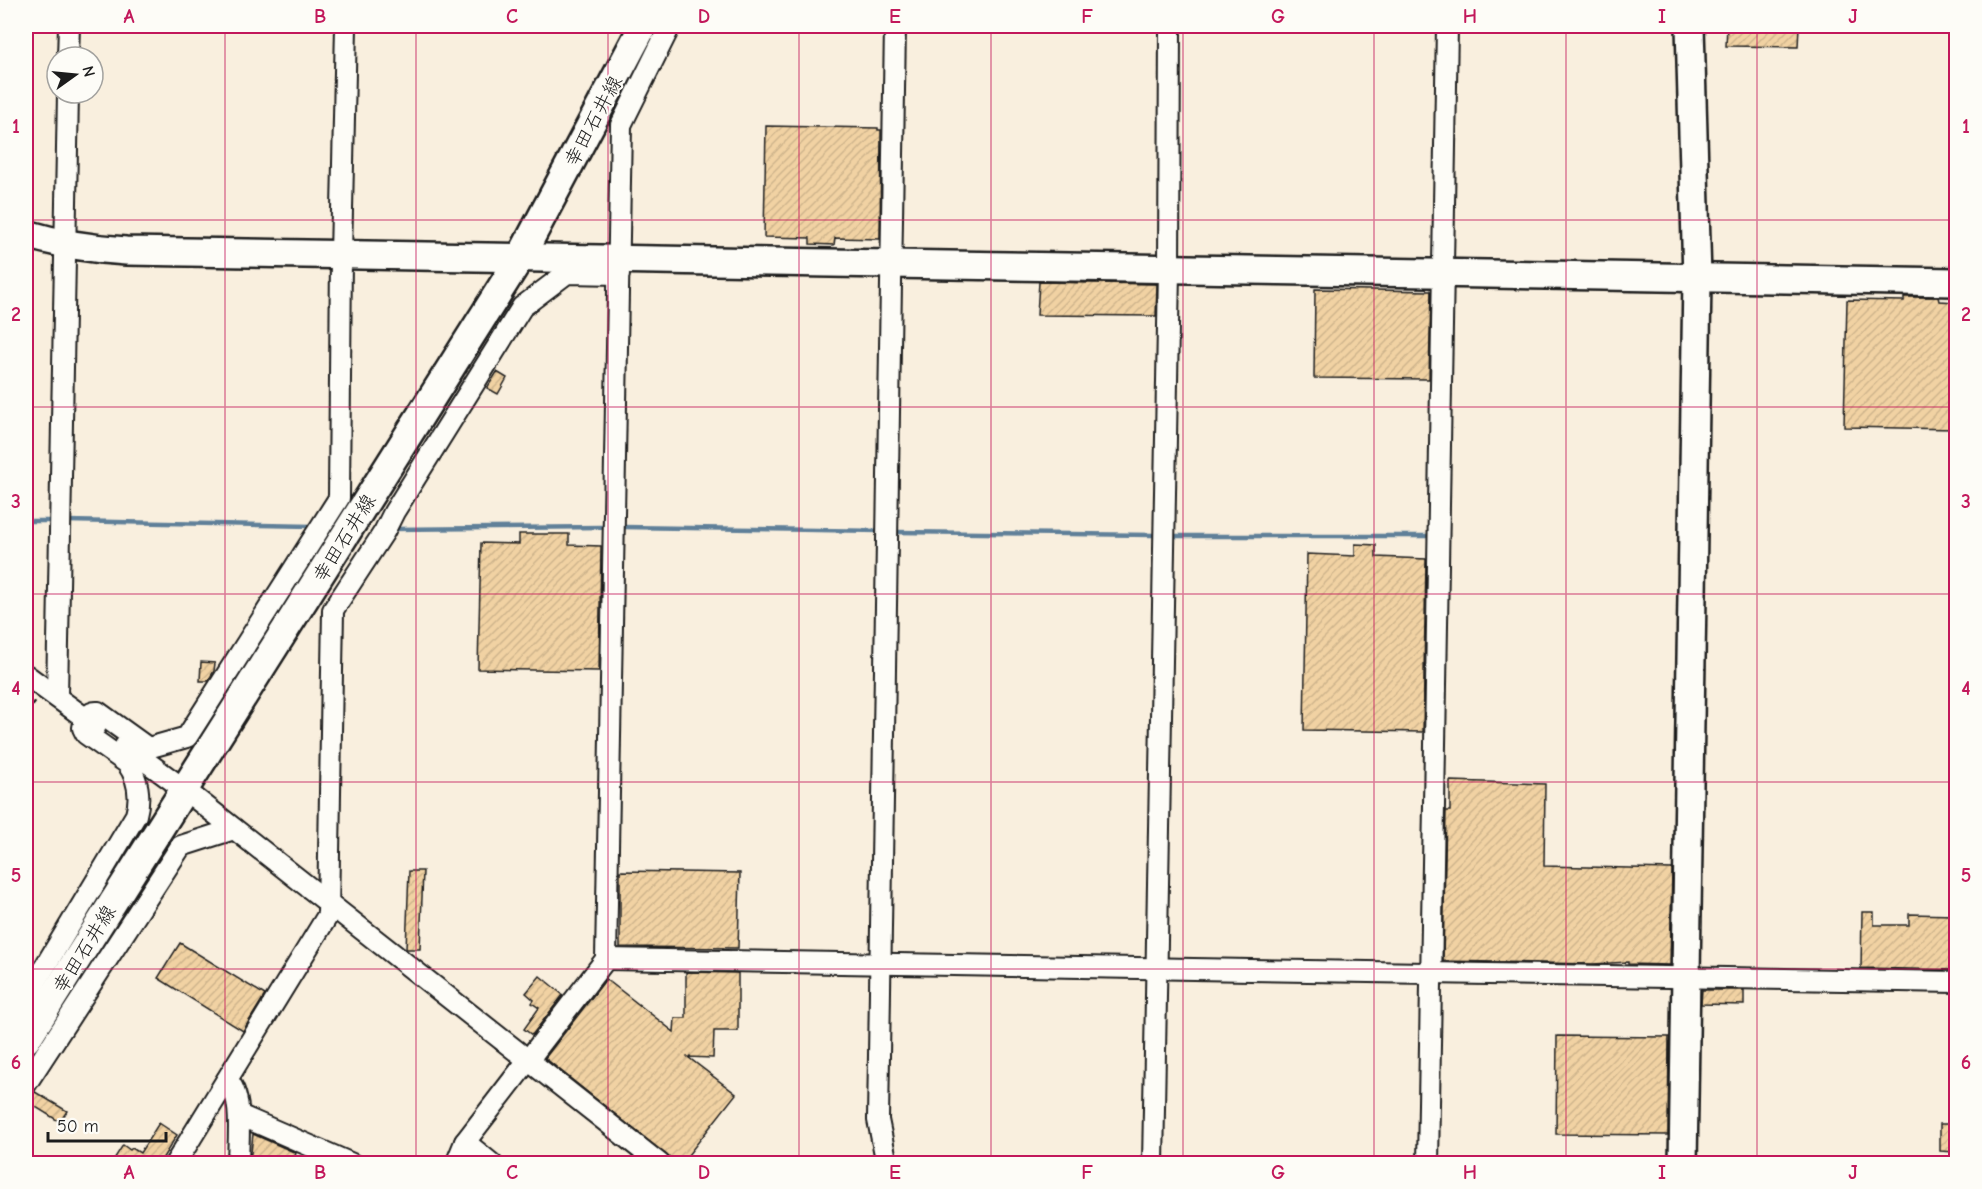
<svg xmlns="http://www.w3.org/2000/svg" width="1982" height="1189" font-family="'Comic Neue','Klee One',sans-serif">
<defs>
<pattern id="building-hatch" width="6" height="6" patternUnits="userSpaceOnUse" patternTransform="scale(1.5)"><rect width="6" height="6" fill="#f1d2a3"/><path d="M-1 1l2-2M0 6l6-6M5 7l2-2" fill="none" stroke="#ceb48c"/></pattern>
</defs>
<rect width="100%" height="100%" fill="#f9efde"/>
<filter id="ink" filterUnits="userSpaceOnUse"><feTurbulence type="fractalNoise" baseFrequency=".0167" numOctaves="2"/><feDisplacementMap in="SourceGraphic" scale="12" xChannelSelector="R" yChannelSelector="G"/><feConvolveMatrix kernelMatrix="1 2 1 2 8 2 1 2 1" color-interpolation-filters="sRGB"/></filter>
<g filter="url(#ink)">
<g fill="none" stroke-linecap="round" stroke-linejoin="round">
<g stroke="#618099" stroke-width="4.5">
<path d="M 26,521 L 50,521"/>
<path d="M 67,521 L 312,526"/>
<path d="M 623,527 L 881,531"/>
<path d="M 393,529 L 603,527"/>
<path d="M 896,532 L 1153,535"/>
<path d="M 1174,536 L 1429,536"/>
</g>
</g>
<g fill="url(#building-hatch)" stroke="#1c1c1c" stroke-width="1.5">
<path d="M 1727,26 L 1799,26 L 1798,47 L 1726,46 Z"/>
<path d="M 766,126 L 878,128 L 878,130 L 881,130 L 880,239 L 835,238 L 834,245 L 810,244 L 810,238 L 764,237 Z"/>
<path d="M 1039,282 L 1157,284 L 1156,316 L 1037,315 Z"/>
<path d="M 1315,289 L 1431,291 L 1429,379 L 1314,378 Z"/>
<path d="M 1904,297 L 1938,297 L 1939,301 L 1956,302 L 1956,429 L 1844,427 L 1847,300 L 1904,301 Z"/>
<path d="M 497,372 L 507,378 L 498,394 L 487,388 Z"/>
<path d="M 519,534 L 569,534 L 569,545 L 601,546 L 599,671 L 478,669 L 481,543 L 519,544 Z"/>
<path d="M 1355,544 L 1376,545 L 1376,557 L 1426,559 L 1423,732 L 1304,730 L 1307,554 L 1355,556 Z"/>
<path d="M 201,662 L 215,663 L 214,671 L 208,681 L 200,681 Z"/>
<path d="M 1450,781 L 1545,784 L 1544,866 L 1672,869 L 1670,965 L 1628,964 L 1628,962 L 1593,964 L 1443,961 L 1446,811 L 1450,811 Z"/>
<path d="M 409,871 L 423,871 L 420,949 L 406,949 Z"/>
<path d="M 620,871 L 740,873 L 738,948 L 620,947 Z"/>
<path d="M 1862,912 L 1874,912 L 1874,925 L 1909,925 L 1909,914 L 1956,915 L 1956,970 L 1861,968 Z"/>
<path d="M 180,943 L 265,995 L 243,1031 L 158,978 Z"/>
<path d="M 686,972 L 738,973 L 738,1031 L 714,1031 L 713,1058 L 688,1057 L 736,1094 L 681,1164 L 677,1164 L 545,1058 L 606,979 L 674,1032 L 675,1018 L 686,1018 Z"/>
<path d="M 540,976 L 563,995 L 532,1035 L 524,1029 L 539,1008 L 532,1003 L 534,1000 L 526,993 Z"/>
<path d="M 1702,990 L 1744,990 L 1744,1005 L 1701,1004 Z"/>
<path d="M 1557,1036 L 1669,1037 L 1668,1135 L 1556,1134 Z"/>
<path d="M 35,1092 L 67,1111 L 60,1122 L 26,1101 L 27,1096 Z"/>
<path d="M 159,1123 L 177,1135 L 159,1164 L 111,1164 L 123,1145 L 130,1150 L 132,1148 L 140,1153 Z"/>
<path d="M 1940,1124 L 1955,1124 L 1955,1152 L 1940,1151 Z"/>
<path d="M 253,1134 L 296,1153 L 293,1164 L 250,1162 Z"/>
</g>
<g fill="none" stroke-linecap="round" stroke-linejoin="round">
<g stroke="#1c1c1c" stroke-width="24">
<g id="street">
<path d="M 68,57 L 69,26"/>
<path d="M 26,675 L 96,726"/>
<path d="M 57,697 L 68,93"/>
<path d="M 125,746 L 185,790 L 660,1164"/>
<path d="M 606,959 L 1956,982"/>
<path d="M 26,998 L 136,815 C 141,797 138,778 127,763 L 86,734 L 83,728 C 84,720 89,711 98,712 L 148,748 L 187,737 L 339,498 L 341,255 L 346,26"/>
<path d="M 227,1080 C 244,1095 238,1142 238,1164"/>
<path d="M 26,1084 L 181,846 L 234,829"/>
<path d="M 239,1115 L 352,1164"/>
<path d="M 465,1142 L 492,1164"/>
<path d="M 175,1164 L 328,915 L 333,610 L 384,532 L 394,512 L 522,307 L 567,273 L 619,274"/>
<path d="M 456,1164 L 465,1142 L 606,959 L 621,125 L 670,26"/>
<path d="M 887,1164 L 878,1120 L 895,26"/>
<path d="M 1153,1164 L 1169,270 L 1170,26"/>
<path d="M 1428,1164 L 1447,26"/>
</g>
</g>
<g stroke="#1c1c1c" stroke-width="32">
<g id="secondary">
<path d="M 26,234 C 59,244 92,249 126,251 L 1956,282"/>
<path d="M 26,1040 L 520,258 L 643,26"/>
<path d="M 1683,1164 L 1697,279 L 1690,26"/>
</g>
</g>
<path stroke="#1c1c1c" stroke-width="3" stroke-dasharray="6 4.5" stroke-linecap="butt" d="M 26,714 L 35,702"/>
<use href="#street" stroke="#fdfcf7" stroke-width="20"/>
<use href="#secondary" stroke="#fdfcf7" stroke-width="27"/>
</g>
</g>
<path fill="none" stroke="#c2185b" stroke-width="1.5" stroke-opacity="0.55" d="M 225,26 L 225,1164M 416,26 L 416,1164M 608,26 L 608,1164M 799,26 L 799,1164M 991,26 L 991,1164M 1183,26 L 1183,1164M 1374,26 L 1374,1164M 1566,26 L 1566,1164M 1757,26 L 1757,1164M 26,220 L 1956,220M 26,407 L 1956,407M 26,594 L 1956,594M 26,782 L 1956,782M 26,969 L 1956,969"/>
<g text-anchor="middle" stroke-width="4.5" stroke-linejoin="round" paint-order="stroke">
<g font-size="20" fill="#1c1c1c" stroke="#fdfcf7">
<text transform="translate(593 121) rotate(-62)" y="7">幸田石井線</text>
<text transform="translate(344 538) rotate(-58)" y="7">幸田石井線</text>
<text transform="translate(84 949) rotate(-58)" y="7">幸田石井線</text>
</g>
</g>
<rect width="1982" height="1189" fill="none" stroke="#fdfcf7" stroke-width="66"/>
<g transform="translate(75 75) rotate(75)"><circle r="28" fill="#fdfcf7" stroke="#a3a29f" stroke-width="1.5"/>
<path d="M0-4.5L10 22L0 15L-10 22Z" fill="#1c1c1c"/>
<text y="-9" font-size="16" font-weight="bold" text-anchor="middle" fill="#1c1c1c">N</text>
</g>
<path d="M48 1132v9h118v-9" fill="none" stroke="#1c1c1c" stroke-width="3"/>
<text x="57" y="1132" font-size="18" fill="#1c1c1c" stroke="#fdfcf7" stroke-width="4.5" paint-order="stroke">50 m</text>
<rect x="33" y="33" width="1916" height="1123" fill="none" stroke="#c2185b" stroke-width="2"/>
<g font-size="20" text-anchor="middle" font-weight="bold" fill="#c2185b">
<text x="129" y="23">A</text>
<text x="320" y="23">B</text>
<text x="512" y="23">C</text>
<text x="704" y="23">D</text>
<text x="895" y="23">E</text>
<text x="1087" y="23">F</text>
<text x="1278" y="23">G</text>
<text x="1470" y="23">H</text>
<text x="1662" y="23">I</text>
<text x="1853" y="23">J</text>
<text x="16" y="133">1</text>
<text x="1966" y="133">1</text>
<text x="16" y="321">2</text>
<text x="1966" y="321">2</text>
<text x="16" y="508">3</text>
<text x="1966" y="508">3</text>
<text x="16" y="695">4</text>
<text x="1966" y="695">4</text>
<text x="16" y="882">5</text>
<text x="1966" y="882">5</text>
<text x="16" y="1069">6</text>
<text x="1966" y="1069">6</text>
<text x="129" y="1179">A</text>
<text x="320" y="1179">B</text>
<text x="512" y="1179">C</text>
<text x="704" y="1179">D</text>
<text x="895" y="1179">E</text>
<text x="1087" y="1179">F</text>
<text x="1278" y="1179">G</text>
<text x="1470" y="1179">H</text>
<text x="1662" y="1179">I</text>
<text x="1853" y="1179">J</text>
</g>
</svg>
